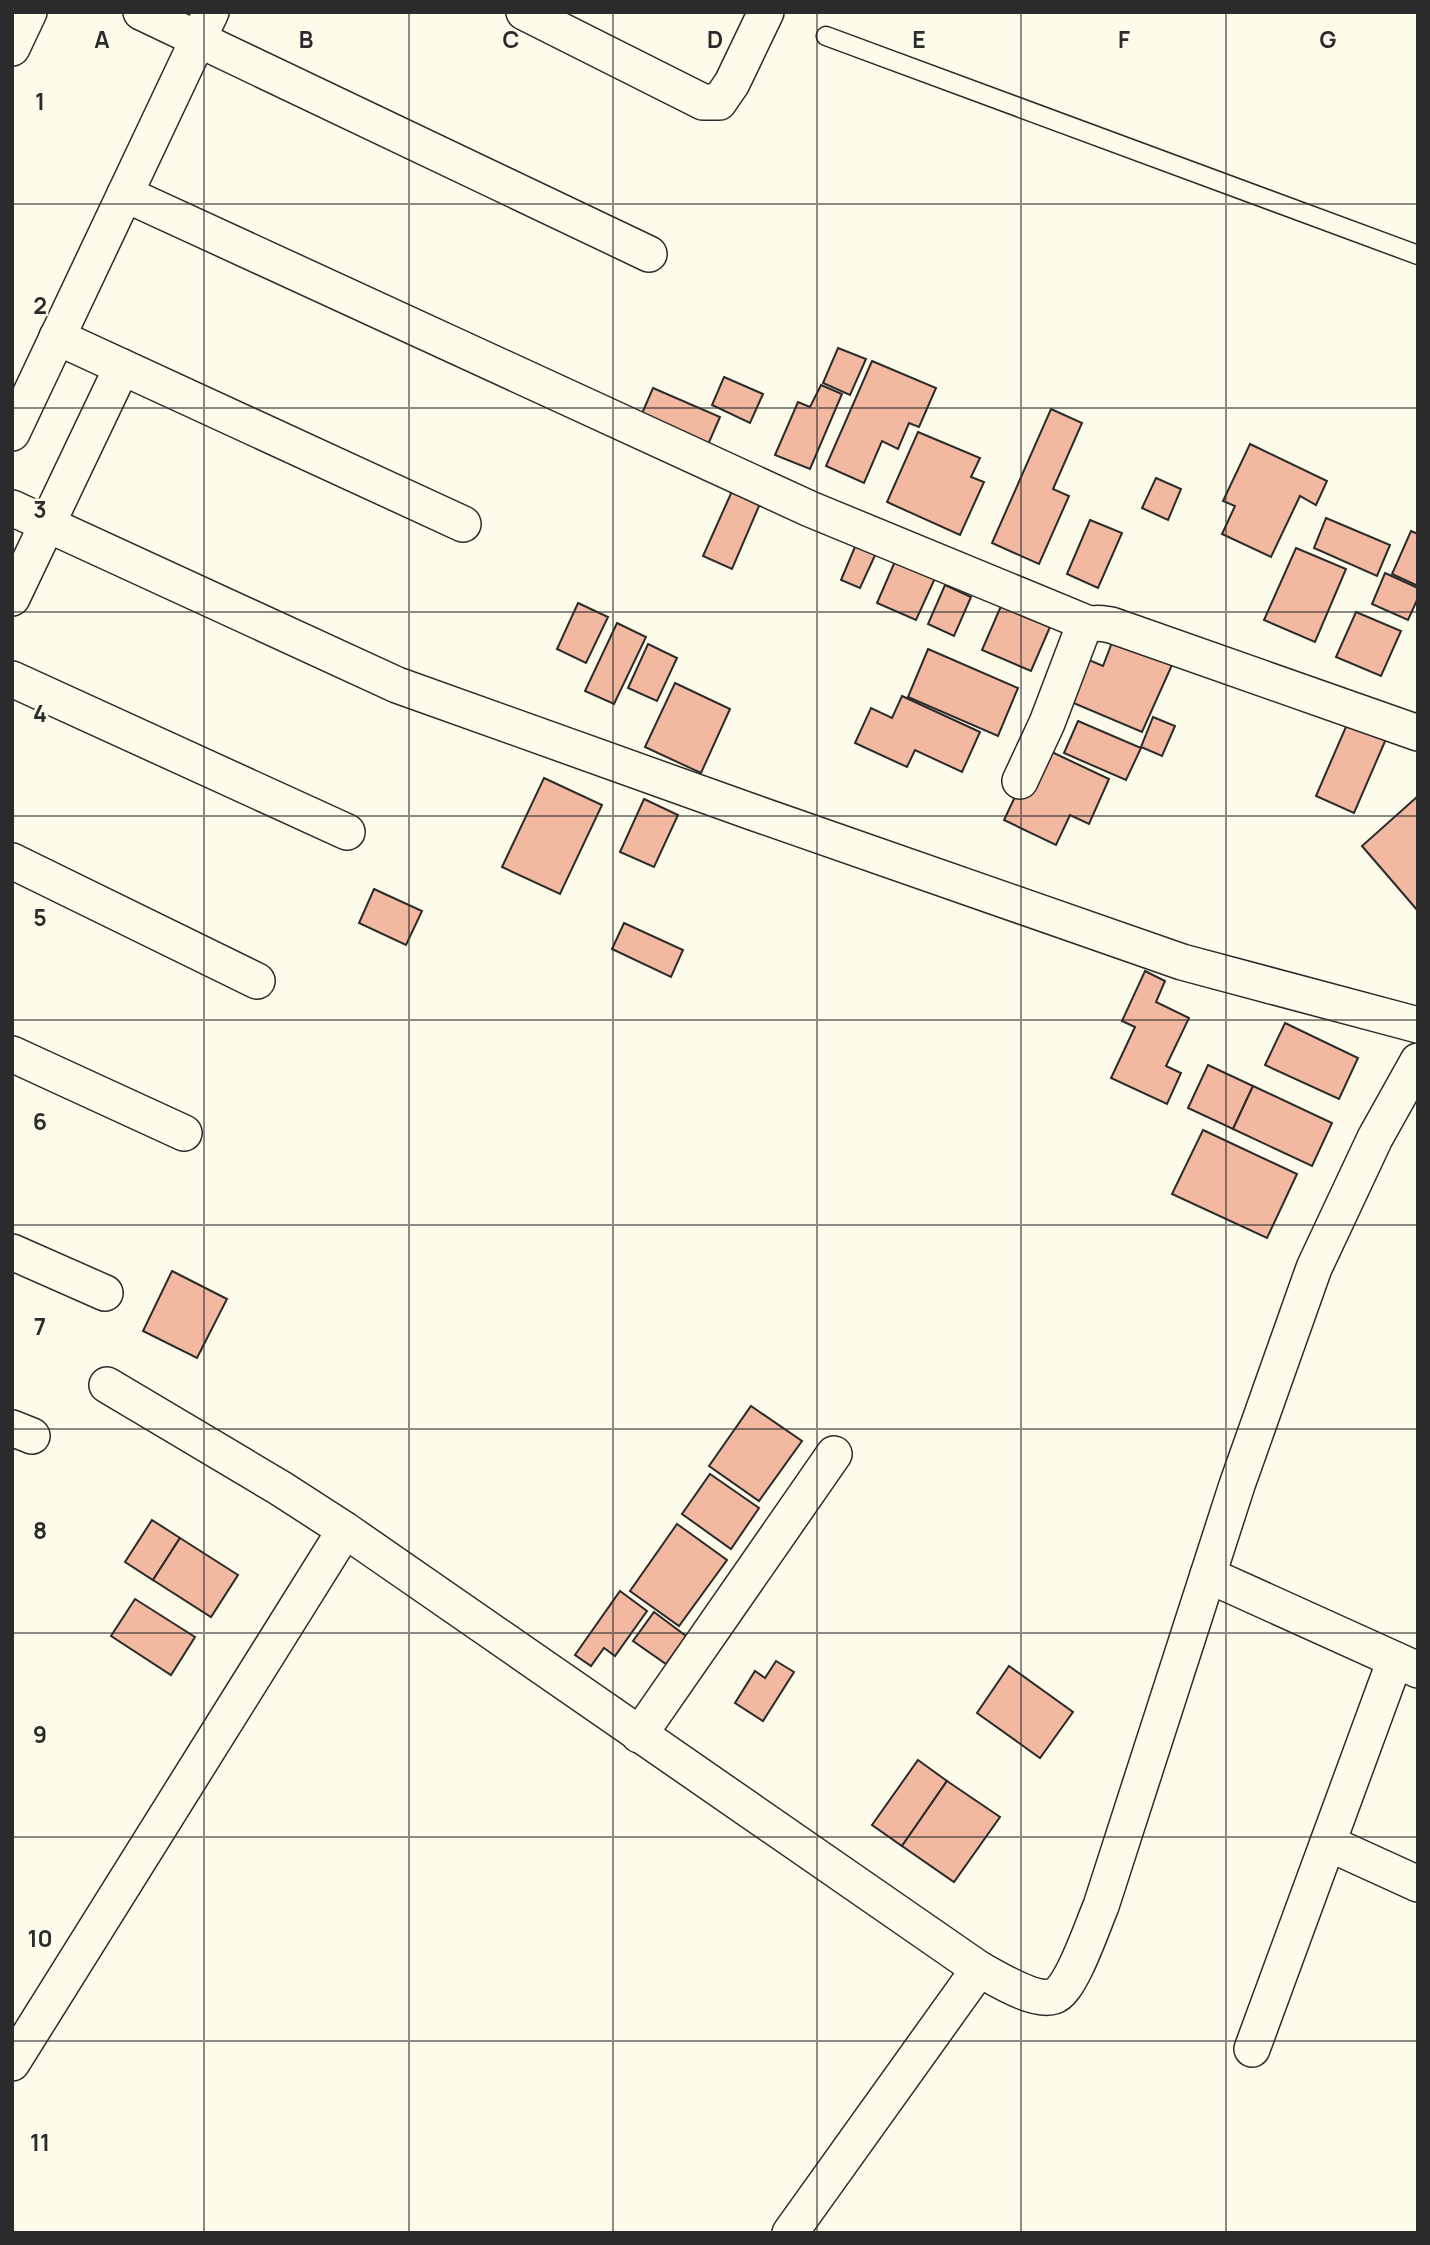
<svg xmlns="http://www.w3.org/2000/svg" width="1430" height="2245" font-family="Manrope,sans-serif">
<rect width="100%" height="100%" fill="#fdfbea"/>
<g fill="#f2b8a0" stroke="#2b2b2b" stroke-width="2">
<path d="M 838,348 L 866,359 L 850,395 L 823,383 Z"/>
<path d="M 872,361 L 936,388 L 919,427 L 909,423 L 898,449 L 882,441 L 864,483 L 826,466 Z"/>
<path d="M 724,377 L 763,394 L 750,423 L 712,405 Z"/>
<path d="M 821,385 L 842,394 L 810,469 L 775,455 L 798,402 L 810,407 Z"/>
<path d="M 653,388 L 720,417 L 707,447 L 640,418 Z"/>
<path d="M 1051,409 L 1082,423 L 1053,489 L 1069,496 L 1039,564 L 992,543 Z"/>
<path d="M 918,432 L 980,458 L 971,477 L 984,482 L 960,535 L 887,502 Z"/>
<path d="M 1250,444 L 1327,481 L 1316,505 L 1300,496 L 1271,557 L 1222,534 L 1235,506 L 1223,501 Z"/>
<path d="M 1156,478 L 1181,489 L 1168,520 L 1142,508 Z"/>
<path d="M 737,480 L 765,492 L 732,569 L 703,556 Z"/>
<path d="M 1326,518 L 1390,545 L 1377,576 L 1314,548 Z"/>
<path d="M 1090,520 L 1122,533 L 1098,588 L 1067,574 Z"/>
<path d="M 1411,531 L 1418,534 L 1418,586 L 1392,574 Z"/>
<path d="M 857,542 L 877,551 L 860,588 L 841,580 Z"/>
<path d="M 1296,548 L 1346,569 L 1315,642 L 1264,620 Z"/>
<path d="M 896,559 L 936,576 L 916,620 L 877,603 Z"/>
<path d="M 1385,573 L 1418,588 L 1418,598 L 1408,620 L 1372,604 Z"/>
<path d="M 945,585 L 971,597 L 954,636 L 928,624 Z"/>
<path d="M 578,603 L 608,617 L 586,663 L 557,649 Z"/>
<path d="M 1001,606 L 1050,627 L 1031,671 L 982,650 Z"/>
<path d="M 1356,612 L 1401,631 L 1381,676 L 1336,657 Z"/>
<path d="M 617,623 L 646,637 L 614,704 L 585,691 Z"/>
<path d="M 1113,640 L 1172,665 L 1142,732 L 1064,699 L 1082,657 L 1103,666 Z"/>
<path d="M 648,644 L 677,658 L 657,701 L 628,688 Z"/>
<path d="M 928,649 L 1018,688 L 998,736 L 908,697 Z"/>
<path d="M 675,683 L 730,709 L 701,773 L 645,747 Z"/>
<path d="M 902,696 L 980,732 L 962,772 L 915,750 L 907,767 L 855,743 L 871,708 L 892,718 Z"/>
<path d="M 1153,717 L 1175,726 L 1162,756 L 1141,747 Z"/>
<path d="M 1078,721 L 1141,748 L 1126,780 L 1064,753 Z"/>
<path d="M 1348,722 L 1386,739 L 1354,813 L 1316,796 Z"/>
<path d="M 1039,746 L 1109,779 L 1089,824 L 1070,815 L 1056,845 L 1004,820 Z"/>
<path d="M 544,778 L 602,805 L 560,894 L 502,867 Z"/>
<path d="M 1418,796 L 1418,911 L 1362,846 Z"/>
<path d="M 644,799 L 678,815 L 654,867 L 620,852 Z"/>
<path d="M 374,889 L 422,911 L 406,945 L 359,923 Z"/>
<path d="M 624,923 L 683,950 L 671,977 L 612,949 Z"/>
<path d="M 1145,971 L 1165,981 L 1156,1002 L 1189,1018 L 1166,1066 L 1181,1073 L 1167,1104 L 1111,1078 L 1135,1027 L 1122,1021 Z"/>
<path d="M 1285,1023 L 1358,1058 L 1339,1099 L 1265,1065 Z"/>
<path d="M 1208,1065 L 1253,1086 L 1233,1129 L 1188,1108 Z"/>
<path d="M 1253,1086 L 1332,1123 L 1312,1166 L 1233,1129 Z"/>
<path d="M 1203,1130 L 1297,1174 L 1267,1238 L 1172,1194 Z"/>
<path d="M 172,1271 L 227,1299 L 197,1358 L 143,1331 Z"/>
<path d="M 751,1406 L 802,1441 L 759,1501 L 709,1466 Z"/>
<path d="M 710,1474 L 759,1508 L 731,1549 L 682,1514 Z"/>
<path d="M 152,1520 L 180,1538 L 153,1580 L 125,1562 Z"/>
<path d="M 677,1524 L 727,1560 L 679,1626 L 630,1591 Z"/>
<path d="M 180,1538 L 238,1575 L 211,1617 L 153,1580 Z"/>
<path d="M 620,1591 L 647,1611 L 615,1656 L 604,1648 L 591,1666 L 575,1655 Z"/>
<path d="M 135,1599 L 195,1637 L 171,1675 L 111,1636 Z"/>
<path d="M 654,1612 L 686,1636 L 666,1664 L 633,1641 Z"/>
<path d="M 776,1661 L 794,1672 L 763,1721 L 735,1703 L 755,1671 L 765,1678 Z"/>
<path d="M 1009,1666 L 1073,1712 L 1040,1758 L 977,1713 Z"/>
<path d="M 918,1760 L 947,1781 L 902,1846 L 872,1825 Z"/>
<path d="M 947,1781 L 1000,1817 L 954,1882 L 902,1846 Z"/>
</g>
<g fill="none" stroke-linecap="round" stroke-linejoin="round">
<g stroke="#2b2b2b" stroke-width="21">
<path id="service" d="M 826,36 L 1418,255"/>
</g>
<g stroke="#2b2b2b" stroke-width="38">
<g id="minor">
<path d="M 141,12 L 649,254"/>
<path d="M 524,12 L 703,102 L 719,102 L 732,83 L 766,12"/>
<path d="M 12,48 L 29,12"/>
<path d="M 125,194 L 810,509 L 1089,624"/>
<path d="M 57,337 L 463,524"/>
<path d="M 12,433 L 211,12"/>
<path d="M 12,508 L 397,685 L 755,813 L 1182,962 L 1418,1025"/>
<path d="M 12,598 L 122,367"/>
<path d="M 12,679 L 347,832"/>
<path d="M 1020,781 L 1047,723 L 1082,631 C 1092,621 1098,623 1111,625 L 1418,733"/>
<path d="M 12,861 L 257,981"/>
<path d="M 12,1054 L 184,1133"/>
<path d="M 12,1252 L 105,1293"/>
<path d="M 107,1385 L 280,1488 L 345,1530 L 979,1969 C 996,1978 1035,2003 1054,1996 C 1071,1991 1093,1924 1101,1906 L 1237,1485 L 1314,1268 L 1375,1138 L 1418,1061"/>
<path d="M 12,1428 L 32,1436"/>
<path d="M 1208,1575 L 1418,1670"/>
<path d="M 639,1735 L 834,1454"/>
<path d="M 1328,1843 L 1418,1884"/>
<path d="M 1252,2049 L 1395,1660"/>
<path d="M 12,2063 L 345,1530"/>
<path d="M 790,2233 L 979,1969"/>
</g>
</g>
<use href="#service" stroke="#fdfbea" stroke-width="18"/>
<use href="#minor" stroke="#fdfbea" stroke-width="35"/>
</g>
<path fill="none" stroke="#2b2b2b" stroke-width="2" stroke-opacity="0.55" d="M 204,12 L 204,2233M 409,12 L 409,2233M 613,12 L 613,2233M 817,12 L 817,2233M 1021,12 L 1021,2233M 1226,12 L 1226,2233M 12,204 L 1418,204M 12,408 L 1418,408M 12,612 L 1418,612M 12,816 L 1418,816M 12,1020 L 1418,1020M 12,1225 L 1418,1225M 12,1429 L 1418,1429M 12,1633 L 1418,1633M 12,1837 L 1418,1837M 12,2041 L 1418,2041"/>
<g font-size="23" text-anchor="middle" font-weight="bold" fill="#2b2b2b" stroke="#fdfbea" stroke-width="5" stroke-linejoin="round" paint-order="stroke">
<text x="102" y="48">A</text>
<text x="306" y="48">B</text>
<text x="511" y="48">C</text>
<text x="715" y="48">D</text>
<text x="919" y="48">E</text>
<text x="1124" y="48">F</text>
<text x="1328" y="48">G</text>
<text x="40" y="110">1</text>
<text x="40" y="314">2</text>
<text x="40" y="518">3</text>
<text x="40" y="722">4</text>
<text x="40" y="926">5</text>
<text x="40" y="1130">6</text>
<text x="40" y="1335">7</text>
<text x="40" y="1539">8</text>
<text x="40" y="1743">9</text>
<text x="40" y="1947">10</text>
<text x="40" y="2151">11</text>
</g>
<rect width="1430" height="2245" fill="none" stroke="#2b2b2b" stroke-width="28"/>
</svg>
